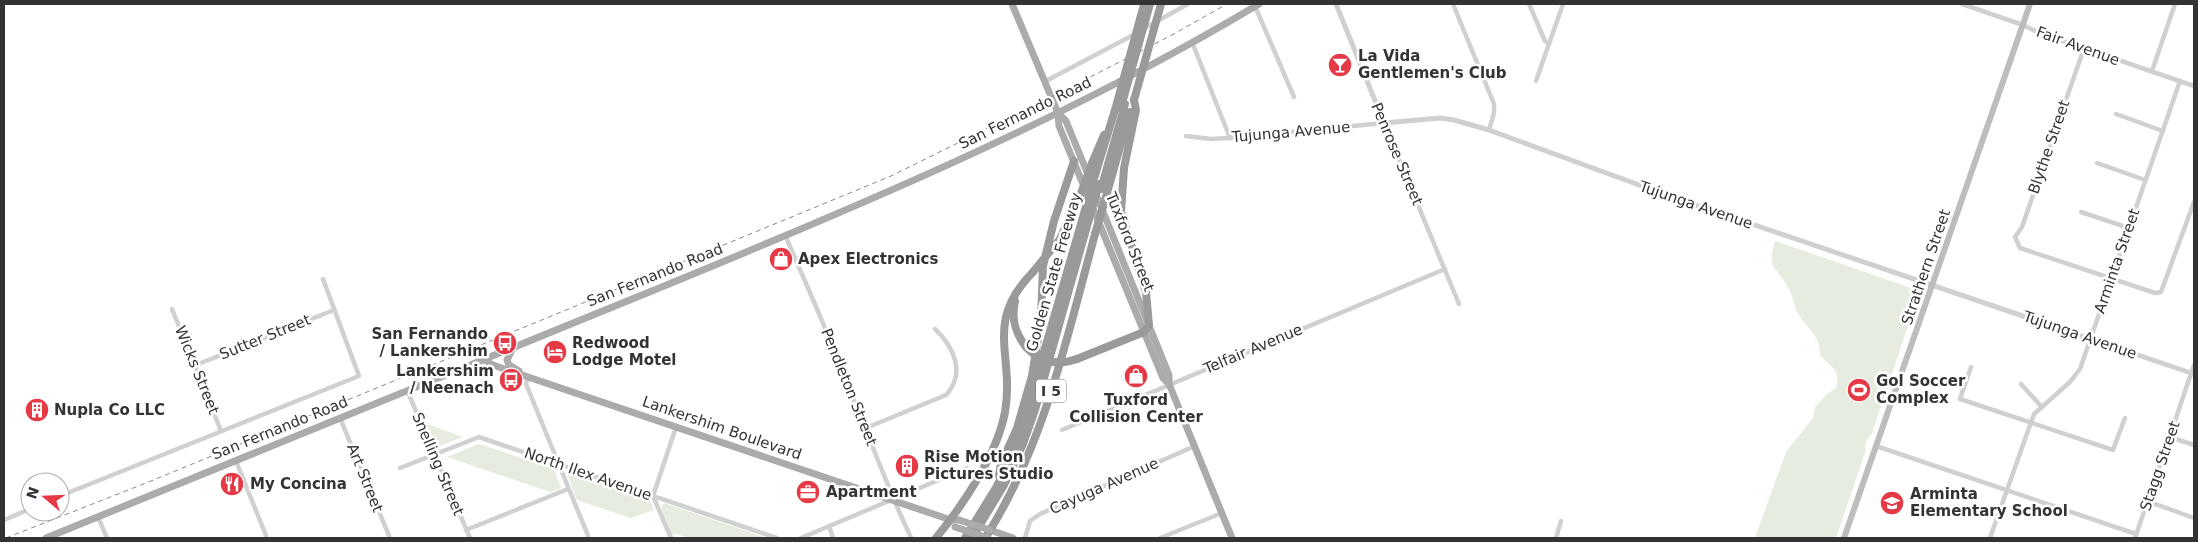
<svg xmlns="http://www.w3.org/2000/svg" width="2198" height="542" font-family="'DejaVu Sans',sans-serif">
<rect width="100%" height="100%" fill="#fff"/>
<g fill="#e6ecdf">
<path d="M 1775,241 L 1917,290 L 1919,293 L 1871,436 L 1869,436 L 1865,445 L 1866,450 L 1836,538 L 1755,538 L 1786,452 L 1813,418 L 1815,407 L 1828,393 L 1836,388 C 1841,367 1831,369 1820,355 C 1820,335 1809,331 1799,315 C 1794,307 1793,297 1789,289 C 1777,266 1766,271 1775,241 Z"/>
<path d="M 427,424 L 463,437 L 437,447 Z"/>
<path d="M 479,444 L 554,469 L 561,488 L 550,492 L 447,457 Z"/>
<path d="M 570,471 L 650,499 L 654,510 L 631,518 L 577,500 L 567,474 Z"/>
<path d="M 664,503 L 767,538 L 689,538 L 676,534 L 672,535 L 661,507 Z"/>
</g>
<g fill="none" stroke-linecap="round" stroke-linejoin="round">
<g stroke="#d0d0d0" stroke-width="4.5">
<path d="M 1453,4 L 1494,104 L 1494,113 L 1489,130"/>
<path d="M 1529,4 L 1545,41 L 1549,44"/>
<path d="M 1962,4 L 2023,25 L 2037,32 L 2194,86"/>
<path d="M 1255,6 L 1294,97"/>
<path d="M 1143,29 L 1188,4"/>
<path d="M 1192,42 L 1230,138"/>
<path d="M 2084,48 L 2022,227 L 2015,237 L 2020,248 L 2155,293 L 2161,292 L 2194,202"/>
<path d="M 2152,71 L 2175,4"/>
<path d="M 1536,81 L 1563,4"/>
<path d="M 1044,82 L 1137,33"/>
<path d="M 2116,114 L 2163,131"/>
<path d="M 1186,136 L 1211,139 L 1230,138 L 1384,123 L 1459,304"/>
<path d="M 2097,163 L 2145,180"/>
<path d="M 2081,212 L 2129,228"/>
<path d="M 786,237 L 820,316 L 894,500 L 911,538"/>
<path d="M 172,309 L 221,431"/>
<path d="M 196,365 L 334,310"/>
<path d="M 1971,367 L 1960,399 L 2113,450 L 2125,418"/>
<path d="M 528,377 L 526,384 L 589,538"/>
<path d="M 2021,384 L 2041,406"/>
<path d="M 407,390 L 470,538"/>
<path d="M 340,418 L 390,538"/>
<path d="M 866,428 L 946,395 C 966,373 954,347 935,329"/>
<path d="M 1062,430 L 1445,269"/>
<path d="M 2170,437 L 2194,445"/>
<path d="M 1876,446 L 2136,534"/>
<path d="M 236,461 L 267,538"/>
<path d="M 400,468 L 479,437 L 777,538"/>
<path d="M 60,496 L 359,376 L 323,279"/>
<path d="M 2147,501 L 2194,518"/>
<path d="M 98,517 L 107,538"/>
<path d="M 4,520 L 30,509"/>
<path d="M 829,526 L 833,538"/>
<path d="M 466,530 L 568,489"/>
<path d="M 671,538 L 653,496 L 676,427"/>
<path d="M 801,538 L 967,468"/>
<path d="M 1025,538 L 1030,521 L 1040,514 L 1195,446"/>
<path d="M 1160,538 L 1222,513"/>
<path d="M 1556,538 L 1561,521"/>
<path d="M 1990,538 L 2034,414 L 2070,382 L 2080,369 L 2180,81"/>
<path d="M 2135,538 L 2194,365"/>
</g>
<path stroke="#d0d0d0" stroke-width="5" d="M 1336,4 L 1384,123 L 1440,118 L 1454,120 L 1489,130 L 1672,197 L 2194,374"/>
<path stroke="#bdbdbd" stroke-width="6" d="M 1844,538 L 2030,4"/>
<g stroke="#ababab" stroke-width="7">
<path d="M 1012,4 L 1058,113 L 1059,126 L 1163,378 L 1169,384"/>
<path d="M 1058,113 L 1066,121 L 1089,177"/>
<path d="M 1095,192 L 1169,375 L 1169,384 L 1232,538"/>
<path d="M 513,348 L 507,360 L 509,365 L 519,371"/>
<path d="M 484,360 L 493,365 L 528,377 L 951,520 L 959,520"/>
<path d="M 990,530 L 1013,538"/>
<path d="M 46,538 C 253,453 462,369 669,284 C 871,201 1072,116 1259,4"/>
</g>
<g stroke="#9a9a9a" stroke-width="8">
<path d="M 1092,163 L 1104,135"/>
<path d="M 1095,175 L 1115,110"/>
<path d="M 1101,189 L 1125,104"/>
<path d="M 1105,200 L 1130,112"/>
<path d="M 1060,239 L 1080,196"/>
<path d="M 1015,301 C 1011,319 1015,333 1026,347"/>
<path d="M 1077,359 L 1144,332 L 1149,325 L 1146,292 L 1121,212 L 1124,168 L 1136,110 L 1134,100"/>
<path d="M 999,475 L 1001,464 L 1017,428 L 1032,376 L 1041,320 L 1043,266 L 1054,221 L 1074,161"/>
<path d="M 987,535 C 1045,443 1067,337 1095,234"/>
<path d="M 936,538 C 963,505 997,455 1005,412 C 1015,354 983,323 1033,272"/>
<path d="M 965,538 L 997,486 L 1022,428 L 1085,210"/>
<path d="M 972,538 L 1004,485 L 1023,444 L 1035,410 L 1089,219"/>
</g>
<path stroke="#888" stroke-width="1" stroke-dasharray="5 4" stroke-linecap="butt" d="M 6,538 L 151,481 L 891,176 L 1061,92 L 1170,36 L 1227,4"/>
<g stroke="#ababab" stroke-width="7">
<path d="M 959,520 L 990,530"/>
<path d="M 955,527 L 988,538"/>
</g>
<g stroke="#9a9a9a" stroke-width="8">
<path d="M 1134,100 L 1161,4"/>
<path d="M 1121,107 L 1150,4"/>
<path d="M 1115,110 L 1143,8"/>
<path d="M 1080,196 L 1092,163"/>
<path d="M 1085,210 L 1095,175"/>
<path d="M 1089,219 L 1099,184"/>
<path d="M 1095,234 L 1105,200"/>
<path d="M 1033,272 L 1060,239"/>
<path d="M 1026,347 C 1040,362 1057,366 1077,359"/>
</g>
</g>
<defs>
<g id="bar-disc" transform="scale(1.25)"><circle r="9.5" fill="#e63946" stroke="#fff"/><path d="M-6-5H6L.8 .8V4.5H3.5V6h-7V4.5H-.8V.8Z" fill="#fff"/></g>
<g id="shop-disc" transform="scale(1.25)"><circle r="9.5" fill="#e63946" stroke="#fff"/><path d="M-5-2.5h2.3a2.7 3.5 0 0 1 5.4 0H5L5.5 6h-11ZM-1.5-2.5h3a1.5 2.3 0 0 0-3 0Z" fill="#fff"/></g>
<g id="bus-disc" transform="scale(1.25)"><circle r="9.5" fill="#e63946" stroke="#fff"/><path d="M-5-6H5V4H4V6H2V4H-2V6H-4V4H-5ZM-3.5-4V0h7V-4ZM-3.5 1.2v1.5H-2V1.2ZM2 1.2v1.5H3.5V1.2Z" fill="#fff"/></g>
<g id="hotel-disc" transform="scale(1.25)"><circle r="9.5" fill="#e63946" stroke="#fff"/><path d="M-6-4.5h1.5V1H6V5H4.5V3h-9V5H-6ZM-4 0a1.8 1.8 0 1 1 3.6 0ZM.5 0V-2.5h3Q6-2.5 6 0Z" fill="#fff"/></g>
<g id="stadium-disc" transform="scale(1.25)"><circle r="9.5" fill="#e63946" stroke="#fff"/><path d="M0-5a6.5 5 0 1 0 0 10a6.5 5 0 1 0 0-10ZM-3.5-1.8h7v3.6h-7Z" fill="#fff"/></g>
<g id="building-disc" transform="scale(1.25)"><circle r="9.5" fill="#e63946" stroke="#fff"/><path d="M-4-6H4V6H1V3H-1V6H-4ZM-2.5-4.3h1.7v1.8h-1.7ZM.8-4.3h1.7v1.8H.8ZM-2.5-1h1.7V.8h-1.7ZM.8-1h1.7V.8H.8Z" fill="#fff"/></g>
<g id="restaurant-disc" transform="scale(1.25)"><circle r="9.5" fill="#e63946" stroke="#fff"/><path d="M-5-6h1v4h1v-4h1v4h1v-4h1v5L-1.5 .5V6h-2V.5L-5-1ZM5-6V6H3V1.5H1.5Q1.5-4 5-6Z" fill="#fff"/></g>
<g id="office-disc" transform="scale(1.25)"><circle r="9.5" fill="#e63946" stroke="#fff"/><path d="M-6-3h4V-5.5h4V-3h4V5H-6ZM-1-4.5V-3h2v-1.5ZM-6 0V1H6V0Z" fill="#fff"/></g>
<g id="school-disc" transform="scale(1.25)"><circle r="9.5" fill="#e63946" stroke="#fff"/><path d="M0-5L7-2L0 1L-7-2ZM-4 1L0 2.5L4 1V4Q0 6-4 4Z" fill="#fff"/></g>
</defs>
<g fill-rule="evenodd">
<use href="#bar-disc" x="1340" y="65"/>
<use href="#shop-disc" x="781" y="259"/>
<use href="#bus-disc" x="505" y="343"/>
<use href="#hotel-disc" x="555" y="352"/>
<use href="#shop-disc" x="1136" y="376"/>
<use href="#bus-disc" x="511" y="380"/>
<use href="#stadium-disc" x="1859" y="390"/>
<use href="#building-disc" x="37" y="410"/>
<use href="#building-disc" x="907" y="466"/>
<use href="#restaurant-disc" x="232" y="484"/>
<use href="#office-disc" x="808" y="492"/>
<use href="#school-disc" x="1892" y="503"/>
</g>
<g text-anchor="middle" stroke-width="5" stroke-linejoin="round" paint-order="stroke">
<rect fill="#fff" stroke="#707070" stroke-width="1" x="1036" y="379.5" width="30" height="23" rx="4"/>
<g font-size="14" font-weight="bold" fill="#333">
<text x="1051" y="396">I 5</text>
</g>
<g font-size="15" fill="#333" stroke="#fff">
<text transform="translate(2078 46) rotate(20)" y="5">Fair Avenue</text>
<text transform="translate(1025 113) rotate(-26)" y="5">San Fernando Road</text>
<text transform="translate(1291 132) rotate(-5)" y="5">Tujunga Avenue</text>
<text transform="translate(2049 147) rotate(-71)" y="5">Blythe Street</text>
<text transform="translate(1397 154) rotate(67)" y="5">Penrose Street</text>
<text transform="translate(1696 205) rotate(19)" y="5">Tujunga Avenue</text>
<text transform="translate(1130 242) rotate(68)" y="5">Tuxford Street</text>
<text transform="translate(2117 261) rotate(-71)" y="5">Arminta Street</text>
<text transform="translate(1926 267) rotate(-71)" y="5">Strathern Street</text>
<text transform="translate(1054 272) rotate(-74)" y="5">Golden State Freeway</text>
<text transform="translate(655 275) rotate(-22)" y="5">San Fernando Road</text>
<text transform="translate(2080 335) rotate(19)" y="5">Tujunga Avenue</text>
<text transform="translate(265 337) rotate(-22)" y="5">Sutter Street</text>
<text transform="translate(1253 349) rotate(-23)" y="5">Telfair Avenue</text>
<text transform="translate(197 370) rotate(68)" y="5">Wicks Street</text>
<text transform="translate(849 387) rotate(68)" y="5">Pendleton Street</text>
<text transform="translate(280 428) rotate(-22)" y="5">San Fernando Road</text>
<text transform="translate(722 428) rotate(19)" y="5">Lankershim Boulevard</text>
<text transform="translate(438 464) rotate(67)" y="5">Snelling Street</text>
<text transform="translate(2160 466) rotate(-71)" y="5">Stagg Street</text>
<text transform="translate(588 474) rotate(19)" y="5">North Ilex Avenue</text>
<text transform="translate(365 478) rotate(68)" y="5">Art Street</text>
<text transform="translate(1104 486) rotate(-24)" y="5">Cayuga Avenue</text>
</g>
<g font-size="15" font-weight="bold" fill="#333" stroke="#fff" text-anchor="start">
<text x="1358" y="61">La Vida<tspan x="1358" dy="17">Gentlemen's Club</tspan></text>
<text x="798" y="264">Apex Electronics</text>
<text x="488" y="339" text-anchor="end">San Fernando<tspan x="488" dy="17">/ Lankershim</tspan></text>
<text x="572" y="348">Redwood<tspan x="572" dy="17">Lodge Motel</tspan></text>
<text x="494" y="376" text-anchor="end">Lankershim<tspan x="494" dy="17">/ Neenach</tspan></text>
<text x="1876" y="386">Gol Soccer<tspan x="1876" dy="17">Complex</tspan></text>
<text x="1136" y="405" text-anchor="middle">Tuxford<tspan x="1136" dy="17">Collision Center</tspan></text>
<text x="54" y="415">Nupla Co LLC</text>
<text x="924" y="462">Rise Motion<tspan x="924" dy="17">Pictures Studio</tspan></text>
<text x="250" y="489">My Concina</text>
<text x="826" y="497">Apartment</text>
<text x="1910" y="499">Arminta<tspan x="1910" dy="17">Elementary School</tspan></text>
</g>
</g>
<rect width="2198" height="542" fill="none" stroke="#333333" stroke-width="10"/>
<g transform="translate(45 497) rotate(289)"><circle r="24" fill="#ffffff" stroke="#adadad"/>
<path d="M0-4L9 19L0 12L-9 19Z" fill="#e63946"/>
<text y="-8" font-size="14" font-weight="bold" text-anchor="middle" fill="#333333">N</text>
</g>
</svg>
